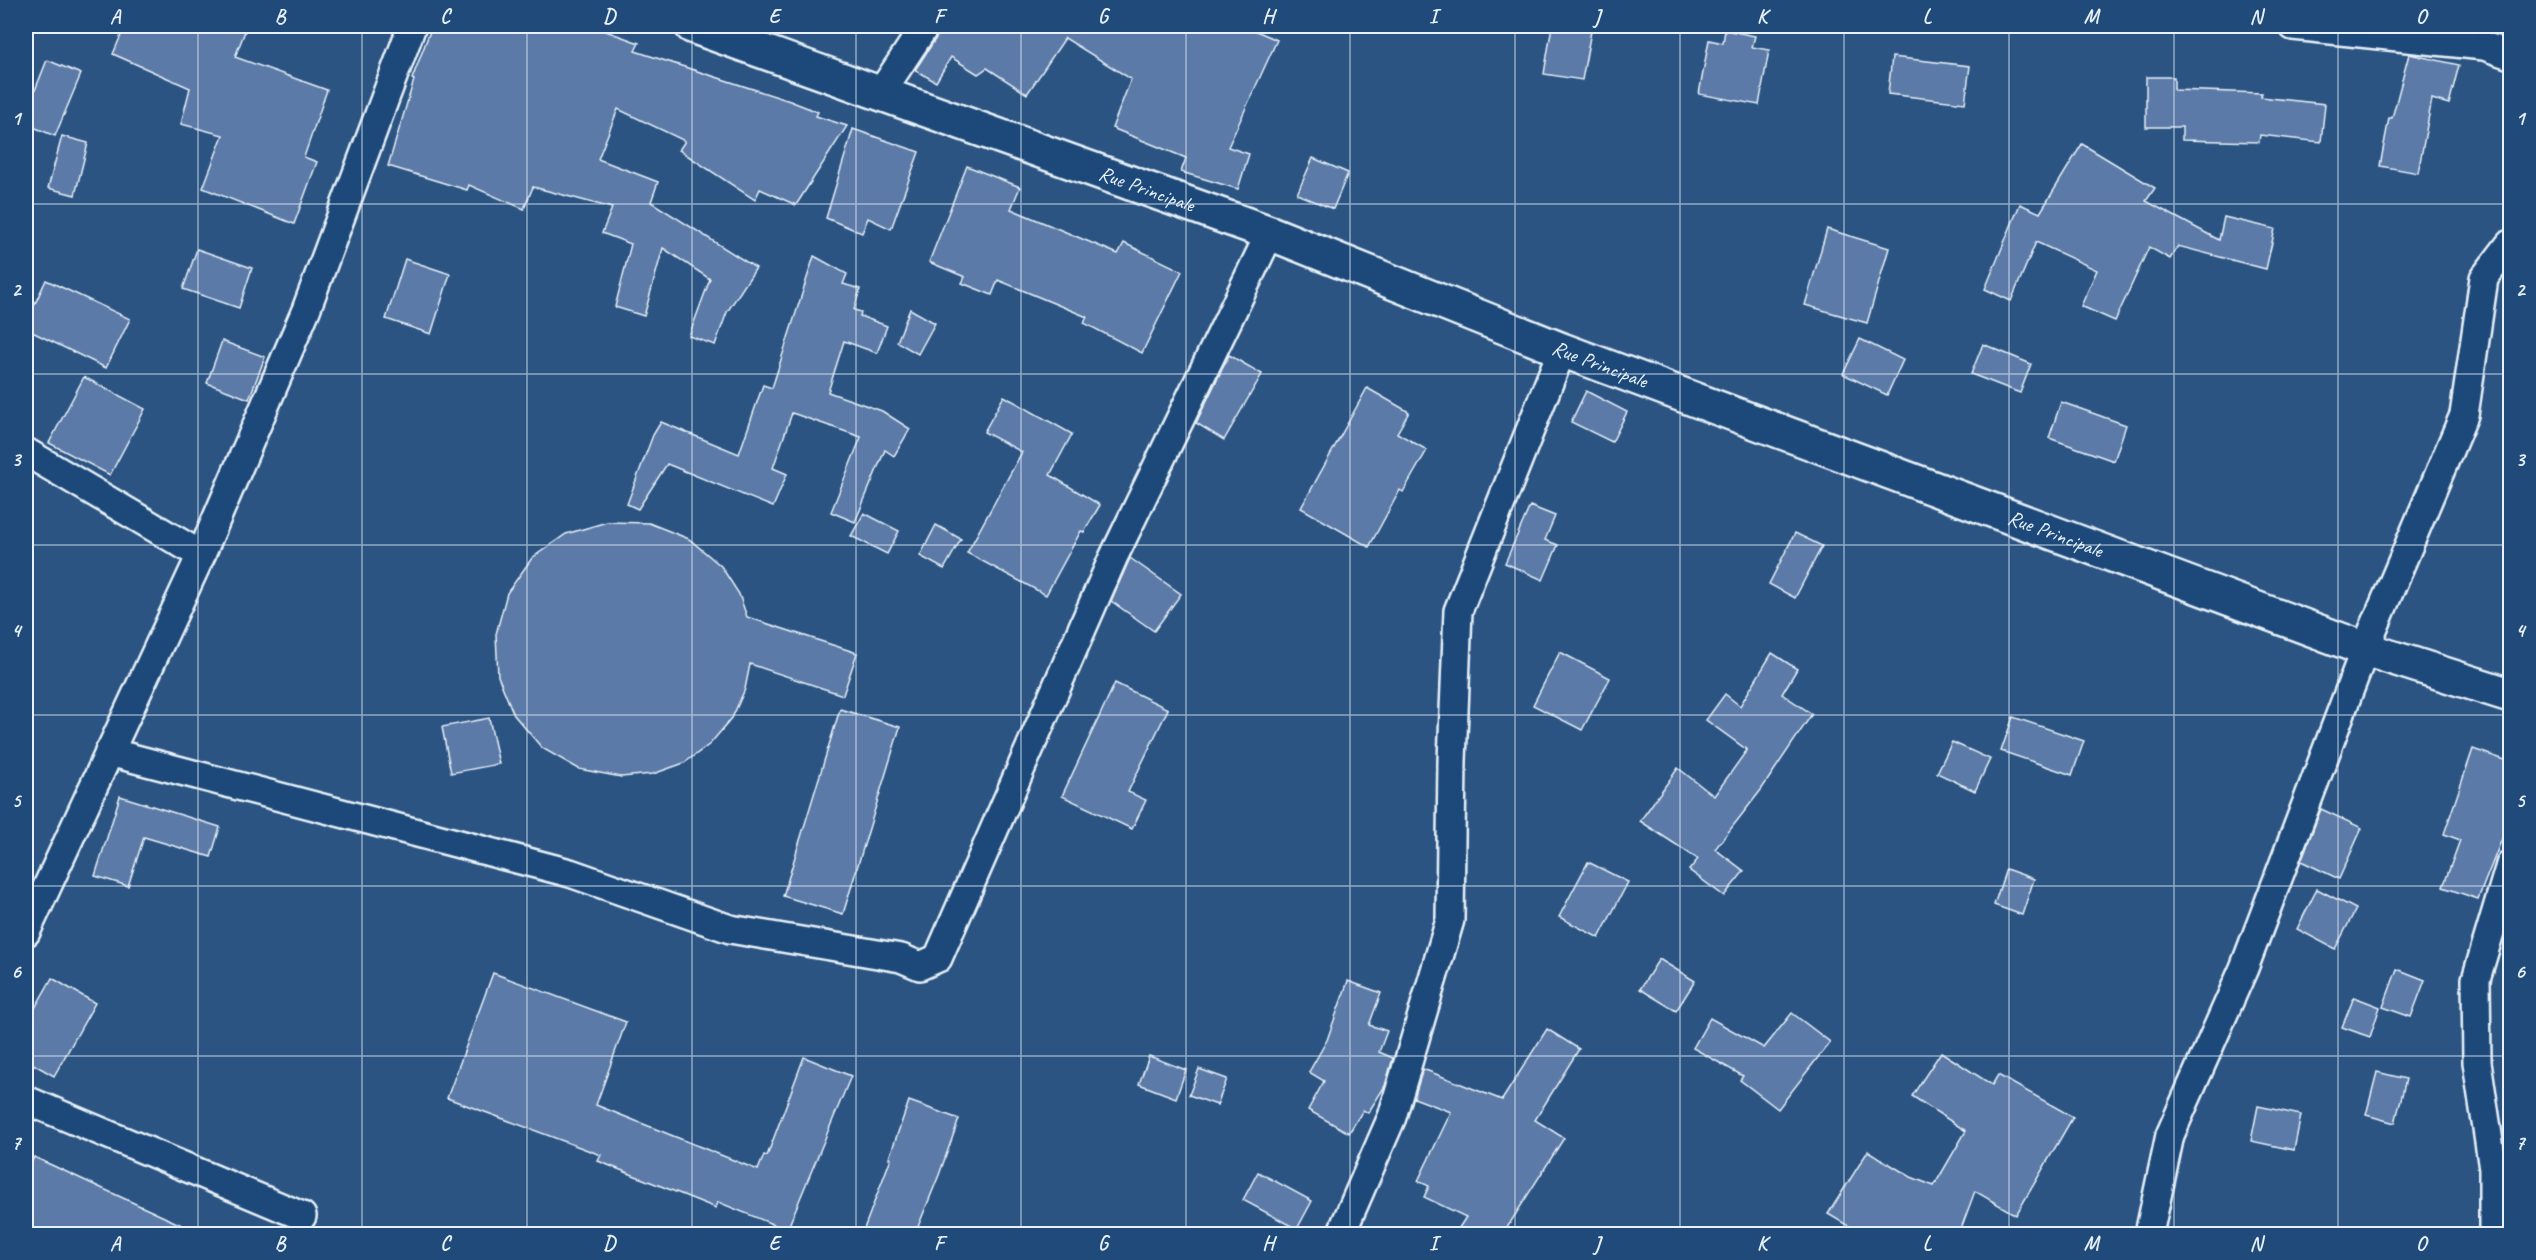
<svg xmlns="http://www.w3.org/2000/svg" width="2536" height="1260" font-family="Caveat,sans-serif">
<rect width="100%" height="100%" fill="#2b5483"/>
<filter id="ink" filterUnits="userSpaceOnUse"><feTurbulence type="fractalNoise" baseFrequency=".0167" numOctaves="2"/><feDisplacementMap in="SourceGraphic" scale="12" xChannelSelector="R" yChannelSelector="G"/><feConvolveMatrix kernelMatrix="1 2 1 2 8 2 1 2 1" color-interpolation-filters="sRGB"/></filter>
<g filter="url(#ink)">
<g fill="#5c7aa7" stroke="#e8f1f8" stroke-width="1.5">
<path d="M 125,26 L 247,26 L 235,57 L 327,90 L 304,157 L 317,162 L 294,224 L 203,188 L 223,135 L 181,124 L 190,88 L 113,54 Z"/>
<path d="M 432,26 L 592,26 L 639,43 L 635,51 L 790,101 L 818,112 L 816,116 L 847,126 L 796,205 L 760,189 L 755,200 L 679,150 L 685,141 L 618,109 L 598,159 L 658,182 L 651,202 L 756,268 L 727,312 L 715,345 L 689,336 L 710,279 L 663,248 L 644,316 L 615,307 L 631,244 L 602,233 L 612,208 L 533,187 L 524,209 L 469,185 L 467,190 L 388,166 L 414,80 L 412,79 Z"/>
<path d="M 940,26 L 1245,26 L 1277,40 L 1228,147 L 1249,154 L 1238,189 L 1181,172 L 1186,158 L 1112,128 L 1131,79 L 1065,38 L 1027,94 L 987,68 L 978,74 L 951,57 L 936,82 L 915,70 L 938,35 Z"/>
<path d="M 1552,26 L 1592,26 L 1582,80 L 1544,74 Z"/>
<path d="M 1725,30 L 1755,36 L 1752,47 L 1769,50 L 1759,105 L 1699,94 L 1709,40 L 1723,43 Z"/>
<path d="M 2409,54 L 2459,65 L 2449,104 L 2432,99 L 2418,173 L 2380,166 L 2389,118 L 2392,118 Z"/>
<path d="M 1892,57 L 1970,66 L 1965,103 L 1888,94 Z"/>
<path d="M 47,60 L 81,74 L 55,136 L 26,124 L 26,113 Z"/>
<path d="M 2146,77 L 2174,77 L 2174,90 L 2262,93 L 2261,97 L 2325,104 L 2321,142 L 2260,135 L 2259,142 L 2182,140 L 2182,127 L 2146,127 Z"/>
<path d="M 853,129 L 919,152 L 891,229 L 868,218 L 862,233 L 826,218 Z"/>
<path d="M 62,136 L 88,143 L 75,195 L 48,188 Z"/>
<path d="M 2082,144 L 2155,188 L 2146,201 L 2219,240 L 2224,217 L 2275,229 L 2266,269 L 2178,246 L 2170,259 L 2149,247 L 2115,321 L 2081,306 L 2097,270 L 2036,242 L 2011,301 L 1985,289 L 2020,204 L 2040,213 Z"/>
<path d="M 1313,158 L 1348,173 L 1333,209 L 1297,194 Z"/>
<path d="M 967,166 L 1020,187 L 1011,209 L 1118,254 L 1124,243 L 1182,271 L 1142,353 L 1084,323 L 1087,317 L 998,280 L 992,295 L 962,283 L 965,277 L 929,262 Z"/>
<path d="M 1827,229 L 1889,248 L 1867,323 L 1805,305 Z"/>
<path d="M 197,249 L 252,268 L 239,308 L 183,289 Z"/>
<path d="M 814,256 L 847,274 L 843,284 L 860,289 L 854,310 L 861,312 L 860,316 L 887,326 L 877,353 L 844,341 L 828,392 L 882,411 L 910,429 L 894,456 L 885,450 L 855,522 L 831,512 L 861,437 L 792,413 L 773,468 L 787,474 L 773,507 L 667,464 L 638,509 L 627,504 L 653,435 L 661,422 L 739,454 L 763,385 L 772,388 Z"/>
<path d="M 405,259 L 450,274 L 431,334 L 386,319 Z"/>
<path d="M 46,280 L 130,319 L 106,368 L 26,329 L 26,323 Z"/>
<path d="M 910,309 L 935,323 L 918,354 L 897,342 Z"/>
<path d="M 1860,339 L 1903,360 L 1887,395 L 1843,374 Z"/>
<path d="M 222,341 L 265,357 L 249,399 L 207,383 Z"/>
<path d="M 1983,344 L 2031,364 L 2020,393 L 1971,374 Z"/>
<path d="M 1229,355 L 1262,374 L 1224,440 L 1196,423 Z"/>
<path d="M 84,377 L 145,409 L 110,475 L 49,443 Z"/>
<path d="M 1367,388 L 1409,412 L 1397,433 L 1427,450 L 1403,492 L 1400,490 L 1369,547 L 1301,508 Z"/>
<path d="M 1586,391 L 1627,412 L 1612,442 L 1571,422 Z"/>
<path d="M 1004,396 L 1072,434 L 1050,475 L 1100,505 L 1084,532 L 1081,531 L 1046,595 L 967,553 L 1022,452 L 984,432 Z"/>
<path d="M 2061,402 L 2126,425 L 2114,461 L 2049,438 Z"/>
<path d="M 1530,506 L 1555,516 L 1545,540 L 1558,545 L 1543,580 L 1505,563 Z"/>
<path d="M 864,513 L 899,531 L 887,554 L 851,536 Z"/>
<path d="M 607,522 L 649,523 L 689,539 L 721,566 L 739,594 L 747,617 L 857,653 L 843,695 L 750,664 L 745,689 L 732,718 L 710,744 L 684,763 L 653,774 L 621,777 L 579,769 L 542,748 L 514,715 L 498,676 L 496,634 L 507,593 L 532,558 L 566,534 Z"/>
<path d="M 936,525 L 961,539 L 944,569 L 920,556 Z"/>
<path d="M 1795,533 L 1822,546 L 1795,598 L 1769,584 Z"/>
<path d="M 1130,558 L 1181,594 L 1154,631 L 1111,601 Z"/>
<path d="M 1560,652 L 1610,678 L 1582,730 L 1533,705 Z"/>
<path d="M 1772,653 L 1797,669 L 1782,694 L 1812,714 L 1761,790 L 1715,849 L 1744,871 L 1724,896 L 1689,870 L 1698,859 L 1640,821 L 1678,768 L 1714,796 L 1747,750 L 1706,720 L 1725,694 L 1740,706 Z"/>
<path d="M 1115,683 L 1168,709 L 1128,792 L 1146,800 L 1132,829 L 1062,796 Z"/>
<path d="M 840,709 L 900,727 L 843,914 L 783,896 Z"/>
<path d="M 2013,717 L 2084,741 L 2072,775 L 2001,751 Z"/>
<path d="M 489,718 L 499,764 L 451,773 L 442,727 Z"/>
<path d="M 1952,742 L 1990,759 L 1975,791 L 1937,773 Z"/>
<path d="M 2473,749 L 2511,762 L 2511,816 L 2478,899 L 2443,887 L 2460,840 L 2444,834 Z"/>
<path d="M 120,796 L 220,827 L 211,857 L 144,837 L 128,886 L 95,876 Z"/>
<path d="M 2321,809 L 2362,828 L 2339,879 L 2301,861 Z"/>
<path d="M 1588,862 L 1628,882 L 1599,938 L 1559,917 Z"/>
<path d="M 2006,869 L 2034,879 L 2022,915 L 1994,905 Z"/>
<path d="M 2317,889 L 2356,909 L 2335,949 L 2297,929 Z"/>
<path d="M 1659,959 L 1695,981 L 1676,1011 L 1640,989 Z"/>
<path d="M 2397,969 L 2425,980 L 2411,1017 L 2383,1007 Z"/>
<path d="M 493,973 L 626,1022 L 596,1105 L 758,1170 L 764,1155 L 767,1156 L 804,1057 L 851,1076 L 787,1230 L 718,1202 L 716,1208 L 598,1161 L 601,1155 L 447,1098 Z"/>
<path d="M 52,978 L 95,1003 L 54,1076 L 26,1060 L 26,1024 Z"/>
<path d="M 1348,981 L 1381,993 L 1369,1025 L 1387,1031 L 1379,1052 L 1393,1058 L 1385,1086 L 1368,1113 L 1363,1110 L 1349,1133 L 1308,1110 L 1324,1081 L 1309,1072 L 1327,1040 Z"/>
<path d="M 2354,997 L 2380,1007 L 2370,1037 L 2342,1027 Z"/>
<path d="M 1792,1013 L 1830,1042 L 1778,1109 L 1740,1080 L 1743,1076 L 1693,1048 L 1710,1018 L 1764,1048 Z"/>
<path d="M 1547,1029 L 1579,1049 L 1535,1120 L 1564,1138 L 1503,1234 L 1455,1234 L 1466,1217 L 1424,1197 L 1429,1186 L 1418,1181 L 1451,1112 L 1414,1098 L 1423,1069 L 1502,1100 Z"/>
<path d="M 1941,1052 L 1992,1085 L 1998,1075 L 2073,1117 L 2016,1215 L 1975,1191 L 1959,1234 L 1862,1234 L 1828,1214 L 1868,1151 L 1911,1177 L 1934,1186 L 1966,1131 L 1912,1096 Z"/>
<path d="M 1149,1056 L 1186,1070 L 1176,1098 L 1139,1084 Z"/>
<path d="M 1199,1069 L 1227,1079 L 1217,1105 L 1189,1095 Z"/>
<path d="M 2377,1072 L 2406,1079 L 2395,1123 L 2366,1115 Z"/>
<path d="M 909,1101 L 959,1119 L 939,1175 L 915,1234 L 862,1234 L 891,1158 L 889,1158 Z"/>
<path d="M 2258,1106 L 2301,1115 L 2294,1150 L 2251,1141 Z"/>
<path d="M 34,1157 L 201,1234 L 26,1234 L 26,1174 Z"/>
<path d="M 1258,1172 L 1312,1201 L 1297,1229 L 1243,1200 Z"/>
</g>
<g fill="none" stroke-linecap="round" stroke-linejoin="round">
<g stroke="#e8f1f8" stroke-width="32">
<g id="street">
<path d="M 2293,26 L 2484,46 L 2510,55"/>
<path d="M 880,94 L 925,26"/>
<path d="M 26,452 L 201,555"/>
<path d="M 109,752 L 570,873 L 730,929 L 901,958 L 920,966 L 938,958 L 1113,558 L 1270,233"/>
<path d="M 26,932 L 201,555 L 306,310 L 412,26"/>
<path d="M 26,1100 L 302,1216"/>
<path d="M 1341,1234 L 1392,1117 L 1450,920 L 1452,761 L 1458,611 L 1562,350"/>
<path d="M 2149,1234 L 2170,1135 L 2244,968 L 2365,649 L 2464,415 L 2484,278 L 2510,244"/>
<path d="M 2493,1234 L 2493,1169 L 2477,1062 L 2476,979 L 2510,865"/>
</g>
</g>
<g stroke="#e8f1f8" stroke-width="38">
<g id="secondary">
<path id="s1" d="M 692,26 L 1270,233 L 1562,350 L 2365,649 L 2510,695"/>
</g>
</g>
<use href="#street" stroke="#1f4a7a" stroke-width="27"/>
<use href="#secondary" stroke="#1f4a7a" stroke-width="33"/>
</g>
</g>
<path fill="none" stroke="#e8f1f8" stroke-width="1.5" stroke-opacity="0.55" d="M 198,26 L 198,1234M 362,26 L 362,1234M 527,26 L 527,1234M 692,26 L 692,1234M 856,26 L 856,1234M 1021,26 L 1021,1234M 1186,26 L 1186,1234M 1350,26 L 1350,1234M 1515,26 L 1515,1234M 1680,26 L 1680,1234M 1844,26 L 1844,1234M 2009,26 L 2009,1234M 2174,26 L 2174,1234M 2338,26 L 2338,1234M 26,204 L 2510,204M 26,374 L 2510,374M 26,545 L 2510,545M 26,715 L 2510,715M 26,886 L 2510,886M 26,1056 L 2510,1056"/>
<g text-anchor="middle" stroke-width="5" stroke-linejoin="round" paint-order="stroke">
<g font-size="21" fill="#e8f1f8" stroke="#1f4a7a">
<text dy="7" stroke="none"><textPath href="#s1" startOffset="483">Rue Principale</textPath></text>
<text dy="7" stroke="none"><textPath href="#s1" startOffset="969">Rue Principale</textPath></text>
<text dy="7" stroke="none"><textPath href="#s1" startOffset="1455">Rue Principale</textPath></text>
</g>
</g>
<rect width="2536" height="1260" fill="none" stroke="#1f4a7a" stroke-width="66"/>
<rect x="33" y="33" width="2470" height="1194" fill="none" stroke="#e8f1f8" stroke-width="2"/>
<g font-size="20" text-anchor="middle" font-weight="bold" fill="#e8f1f8">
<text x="115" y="23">A</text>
<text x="280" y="23">B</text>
<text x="445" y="23">C</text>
<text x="609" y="23">D</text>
<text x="774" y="23">E</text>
<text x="939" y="23">F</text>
<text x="1103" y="23">G</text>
<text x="1268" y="23">H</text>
<text x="1433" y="23">I</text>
<text x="1597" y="23">J</text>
<text x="1762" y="23">K</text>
<text x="1927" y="23">L</text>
<text x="2091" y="23">M</text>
<text x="2256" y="23">N</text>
<text x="2421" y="23">O</text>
<text x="16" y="125">1</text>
<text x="2520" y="125">1</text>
<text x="16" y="296">2</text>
<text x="2520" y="296">2</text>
<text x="16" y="466">3</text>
<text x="2520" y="466">3</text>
<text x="16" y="637">4</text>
<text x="2520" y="637">4</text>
<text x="16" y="807">5</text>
<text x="2520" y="807">5</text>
<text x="16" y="978">6</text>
<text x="2520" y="978">6</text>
<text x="16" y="1149">7</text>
<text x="2520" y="1149">7</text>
<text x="115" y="1250">A</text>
<text x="280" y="1250">B</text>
<text x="445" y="1250">C</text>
<text x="609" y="1250">D</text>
<text x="774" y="1250">E</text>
<text x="939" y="1250">F</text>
<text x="1103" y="1250">G</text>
<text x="1268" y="1250">H</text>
<text x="1433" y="1250">I</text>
<text x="1597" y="1250">J</text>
<text x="1762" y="1250">K</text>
<text x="1927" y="1250">L</text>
<text x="2091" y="1250">M</text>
<text x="2256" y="1250">N</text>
<text x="2421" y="1250">O</text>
</g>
</svg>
